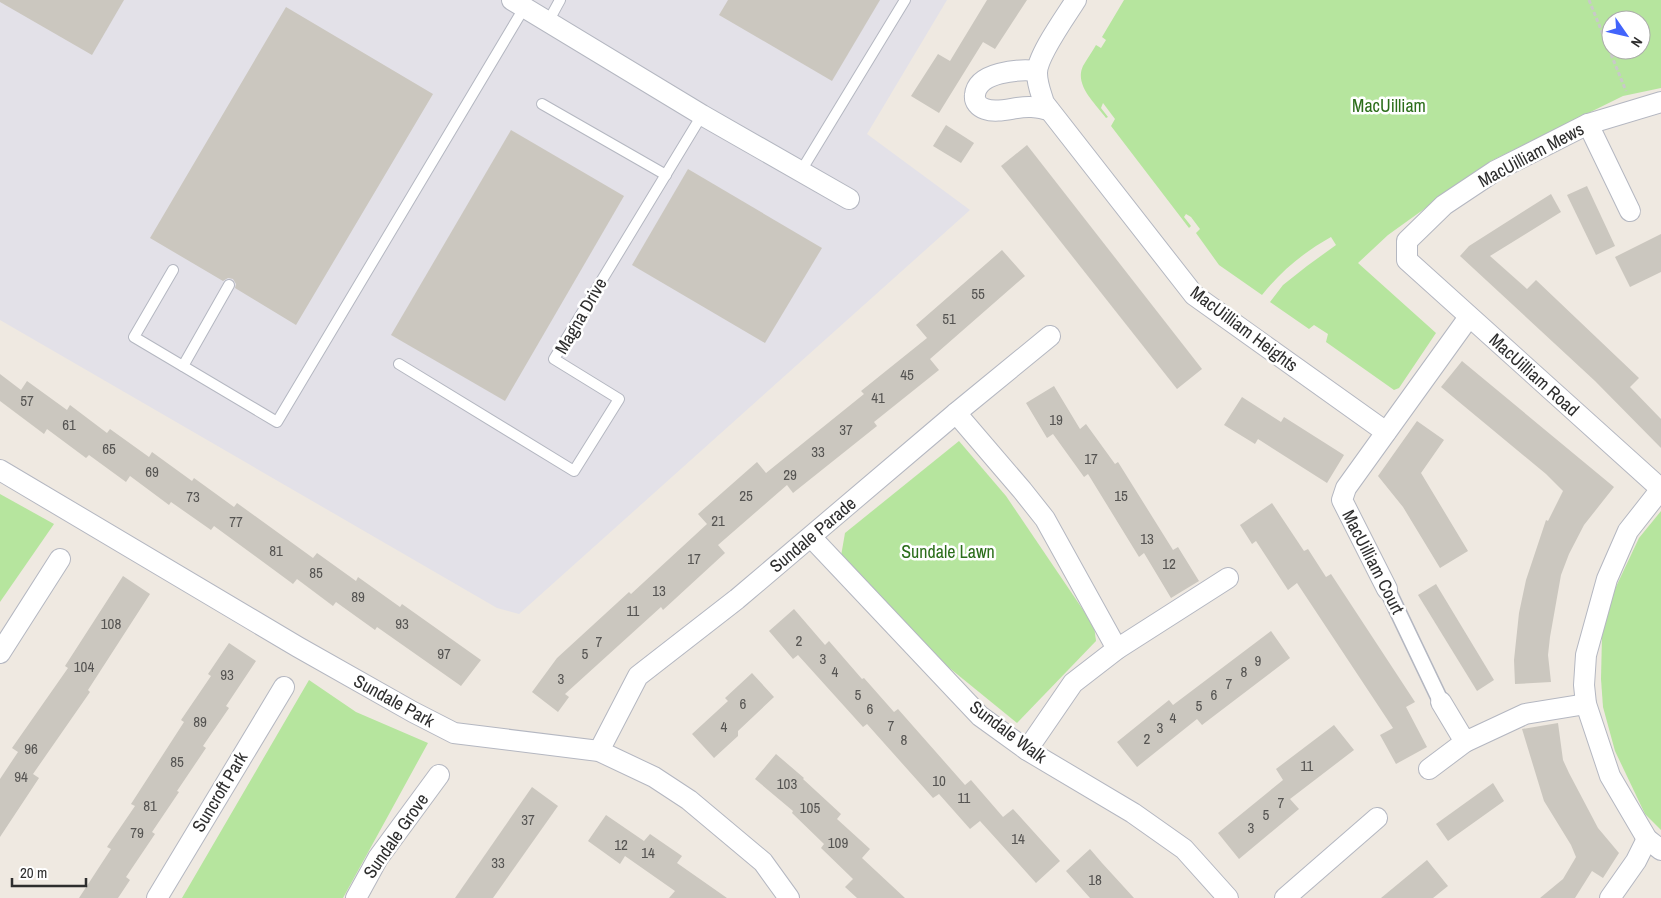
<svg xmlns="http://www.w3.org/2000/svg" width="1661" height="898" font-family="'Archivo Narrow',sans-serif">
<rect width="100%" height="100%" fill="#efe9e1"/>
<path fill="#e3e1e8" d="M 0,0 L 947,0 L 867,134 L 970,210 L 519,614 L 497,608 L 0,320 Z"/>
<g fill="#b6e59e" fill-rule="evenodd">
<path d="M 1124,0 L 1661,0 L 1661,88 L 1623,96 L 1491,161 L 1388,235 L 1358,263 L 1436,333 L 1399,388 L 1394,390 L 1326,342 L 1328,334 L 1314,325 L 1309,329 L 1270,302 L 1283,285 L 1307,266 L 1336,245 L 1331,237 C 1304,252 1281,271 1262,295 L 1219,265 L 1196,233 L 1200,229 L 1191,217 L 1186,214 L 1184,217 L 1191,226 L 1189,228 L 1111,126 L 1115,119 L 1103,103 L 1101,108 L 1108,117 L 1106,118 C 1095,103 1074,85 1083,66 C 1087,59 1092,52 1096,45 L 1101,48 L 1106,40 L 1102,37 ZM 1611,20 L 1641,20 L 1641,50 L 1611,50 Z"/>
<path d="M 959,441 L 1006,496 L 1094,626 L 1096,641 L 1017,723 L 947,666 L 841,556 L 845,533 Z"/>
<path d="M 0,494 L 54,524 L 0,602 Z"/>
<path d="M 1661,511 L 1661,830 L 1645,814 L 1615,751 L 1603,707 L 1601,679 L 1602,636 L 1614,591 L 1639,538 Z"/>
<path d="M 309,680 L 356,712 L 428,743 L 343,898 L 182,898 Z"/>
</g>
<g fill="#cbc7bf">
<path d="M 0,0 L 124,0 L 92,55 L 0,2 Z"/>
<path d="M 728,0 L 880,0 L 832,81 L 719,15 Z"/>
<path d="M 987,0 L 1027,0 L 995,49 L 983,42 L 939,113 L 911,96 L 938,54 L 950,61 Z"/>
<path d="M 286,7 L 433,94 L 296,325 L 235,288 L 236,284 L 233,279 L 228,278 L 223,281 L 150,238 Z"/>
<path d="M 946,125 L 974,143 L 961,163 L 933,146 Z"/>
<path d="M 511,130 L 624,196 L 505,401 L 391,335 Z"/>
<path d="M 1027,145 L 1202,369 L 1177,389 L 1001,166 Z"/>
<path d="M 688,169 L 822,248 L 765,343 L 632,265 Z"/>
<path d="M 1587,186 L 1615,246 L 1596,255 L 1567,195 Z"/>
<path d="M 1551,194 L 1561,212 L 1490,256 L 1527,289 L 1536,280 L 1639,378 L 1630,387 L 1661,419 L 1661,448 L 1595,381 L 1460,256 L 1469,246 Z"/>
<path d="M 1661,234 L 1661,272 L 1630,287 L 1615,257 Z"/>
<path d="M 1002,250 L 1025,276 L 930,359 L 939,370 L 874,422 L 877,426 L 793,493 L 787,485 L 718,545 L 725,553 L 663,610 L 661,607 L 565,694 L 569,697 L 558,712 L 532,692 L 557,658 L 629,592 L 631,594 L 707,524 L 698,514 L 757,462 L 766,473 L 864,394 L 861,391 L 927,338 L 916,325 Z"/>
<path d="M 1462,361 L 1614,487 L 1584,525 L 1569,554 L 1561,575 L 1550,637 L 1548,655 L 1551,682 L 1515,684 L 1514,660 L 1519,613 L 1526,580 L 1546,520 L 1548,521 L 1563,491 L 1546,474 L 1441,387 Z"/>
<path d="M 0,374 L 21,390 L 27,381 L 67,410 L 70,405 L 107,433 L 110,429 L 149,457 L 152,452 L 192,481 L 194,478 L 234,507 L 237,503 L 313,558 L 317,553 L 356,581 L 358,577 L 400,607 L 402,604 L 481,660 L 461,686 L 377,627 L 375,630 L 336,602 L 333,606 L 297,579 L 293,584 L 214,526 L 211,530 L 171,502 L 169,505 L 130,476 L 126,482 L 89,455 L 86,458 L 47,429 L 44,434 L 0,401 Z"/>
<path d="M 1054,386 L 1080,429 L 1086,424 L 1115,464 L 1118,462 L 1173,550 L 1178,547 L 1199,581 L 1171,598 L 1144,553 L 1139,557 L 1088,474 L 1084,477 L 1053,434 L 1047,438 L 1026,403 Z"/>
<path d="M 1242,397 L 1281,422 L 1284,417 L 1344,455 L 1327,483 L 1258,439 L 1255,444 L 1224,425 Z"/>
<path d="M 1417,421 L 1444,440 L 1421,473 L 1468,551 L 1440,568 L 1403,507 L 1378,476 Z"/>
<path d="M 1272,503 L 1304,551 L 1308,549 L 1326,577 L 1331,574 L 1415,702 L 1406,707 L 1427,747 L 1396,764 L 1380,735 L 1393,728 L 1297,583 L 1288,590 L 1256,541 L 1252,544 L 1240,525 Z"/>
<path d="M 123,576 L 150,594 L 88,690 L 90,692 L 33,774 L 39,778 L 0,837 L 0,779 L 18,752 L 12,748 L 68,668 L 65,666 Z"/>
<path d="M 1436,584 L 1494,680 L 1477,691 L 1418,595 Z"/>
<path d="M 794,609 L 825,645 L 829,641 L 862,679 L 864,678 L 894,712 L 898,709 L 965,785 L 971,780 L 1003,817 L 1013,809 L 1060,861 L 1036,883 L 980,821 L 970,829 L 939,794 L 933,798 L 867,724 L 863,727 L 798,655 L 793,659 L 769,631 Z"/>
<path d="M 1271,631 L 1290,658 L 1202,725 L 1197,719 L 1137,767 L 1117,742 L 1169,700 L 1173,705 Z"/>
<path d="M 229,643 L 256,661 L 226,706 L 229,708 L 203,746 L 206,748 L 177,791 L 179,792 L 152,832 L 155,834 L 126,877 L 130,880 L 118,898 L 79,898 L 111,849 L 107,847 L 135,806 L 131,804 L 184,722 L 181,720 L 211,676 L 208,674 Z"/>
<path d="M 752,673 L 774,697 L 738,731 L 738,736 L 714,758 L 692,734 L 728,701 L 725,698 Z"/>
<path d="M 1558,723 L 1563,760 L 1569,773 L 1598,828 L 1619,853 L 1603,878 L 1592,871 L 1575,898 L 1540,898 L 1563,879 L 1576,857 L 1571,845 L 1544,801 L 1522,729 Z"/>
<path d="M 1334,725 L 1354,750 L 1290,799 L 1299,809 L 1239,859 L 1218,833 L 1283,780 L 1276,769 Z"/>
<path d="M 776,754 L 804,778 L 803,779 L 841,814 L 837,819 L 870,849 L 862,858 L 905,898 L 857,898 L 845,887 L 853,879 L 821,848 L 824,844 L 792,813 L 793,811 L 755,779 Z"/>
<path d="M 1493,783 L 1504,801 L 1448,841 L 1436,824 Z"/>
<path d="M 532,787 L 558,806 L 493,898 L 455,898 Z"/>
<path d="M 606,815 L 644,841 L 650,834 L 682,856 L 677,863 L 727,898 L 669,898 L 675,891 L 625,856 L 620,864 L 588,841 Z"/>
<path d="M 1090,849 L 1102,863 L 1134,898 L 1090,898 L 1066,871 Z"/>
<path d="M 1427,860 L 1448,886 L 1433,898 L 1381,898 Z"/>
</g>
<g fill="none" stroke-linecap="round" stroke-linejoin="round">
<g stroke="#b4b7c1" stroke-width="12">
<g id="service">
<path d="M 548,22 L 560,0"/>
<path d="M 542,104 L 666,175"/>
<path d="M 801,171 L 905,0"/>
<path d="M 173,270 L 134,337 L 277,422 L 524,8"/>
<path d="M 399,364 L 574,471 L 619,399 L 554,359 L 702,115"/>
<path d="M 183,366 L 229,285"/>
</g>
</g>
<g stroke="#b4b7c1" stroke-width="18">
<path id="pedestrian" d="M 1387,589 L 1441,702"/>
</g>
<g stroke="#b4b7c1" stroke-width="22">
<g id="minor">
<path d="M 512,0 L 702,115 L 849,199"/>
<path d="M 1076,0 C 1066,16 1037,56 1037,73 C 1037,84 1041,93 1044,103 L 1194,295 L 1386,432"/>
<path d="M 1037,71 C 1018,69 977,72 975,95 C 974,102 979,107 985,109 C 999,114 1016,106 1031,107 C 1037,107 1044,109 1049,110"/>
<path d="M 1588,124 L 1630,211"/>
<path d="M 956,413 L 1022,490 L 1045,519 L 1117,649"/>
<path d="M 0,470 L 298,647 L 413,712 L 454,733 L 599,751 L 654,777 L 689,800 L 763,862 L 789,898"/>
<path d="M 1661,489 L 1407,260 L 1407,241 L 1444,205 L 1495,171 L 1588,124 L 1661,102"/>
<path d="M 1661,489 L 1628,531 L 1607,579 L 1586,655 L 1584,685 L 1586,704 L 1610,776 L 1647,839 L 1661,850"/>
<path d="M 811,537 L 980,716 L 1027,750 L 1133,813 L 1184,849 L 1228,898"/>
<path d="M 1387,589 L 1342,500 L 1346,488 L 1469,317"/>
<path d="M 0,653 L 60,559"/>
<path d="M 1441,702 L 1465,742"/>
<path d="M 1027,750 L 1073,683 L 1117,649 L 1228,578"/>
<path d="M 599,751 L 638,676 L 737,599 L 956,413 L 1050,336"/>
<path d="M 1429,769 L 1465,742 L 1525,714 L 1586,704"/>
<path d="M 157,898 L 284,687"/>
<path d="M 356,898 L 378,858 L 439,775"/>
<path d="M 1285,898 L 1377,818"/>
<path d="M 1610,898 L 1636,861 L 1647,839"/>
</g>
</g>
<path stroke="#c9c9c9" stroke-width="3" stroke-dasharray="4 2.5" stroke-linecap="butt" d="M 1589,0 L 1626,91"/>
<use href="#service" stroke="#fff" stroke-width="10"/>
<use href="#pedestrian" stroke="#fff" stroke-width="15"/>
<use href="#minor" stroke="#fff" stroke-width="20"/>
</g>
<g text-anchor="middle" stroke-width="5" stroke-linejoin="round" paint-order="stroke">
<g font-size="15" fill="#555452">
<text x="978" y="299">55</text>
<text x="949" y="324">51</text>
<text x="907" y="380">45</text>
<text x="878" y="403">41</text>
<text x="27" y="406">57</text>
<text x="1056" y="425">19</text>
<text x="69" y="430">61</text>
<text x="846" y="435">37</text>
<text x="109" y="454">65</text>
<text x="818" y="457">33</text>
<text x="1091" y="464">17</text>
<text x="152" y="477">69</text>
<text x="790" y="480">29</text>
<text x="746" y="501">25</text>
<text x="1121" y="501">15</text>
<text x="193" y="502">73</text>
<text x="718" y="526">21</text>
<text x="236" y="527">77</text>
<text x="1147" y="544">13</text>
<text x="276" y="556">81</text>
<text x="694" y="564">17</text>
<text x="1169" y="569">12</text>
<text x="316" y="578">85</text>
<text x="659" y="596">13</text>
<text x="358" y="602">89</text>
<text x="633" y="616">11</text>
<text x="111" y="629">108</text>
<text x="402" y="629">93</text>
<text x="799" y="646">2</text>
<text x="599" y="647">7</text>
<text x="444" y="659">97</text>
<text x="585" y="659">5</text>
<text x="823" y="664">3</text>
<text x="1258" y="666">9</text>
<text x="84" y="672">104</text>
<text x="835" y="677">4</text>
<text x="1244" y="677">8</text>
<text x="227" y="680">93</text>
<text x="561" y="684">3</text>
<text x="1229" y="689">7</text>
<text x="858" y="700">5</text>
<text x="1214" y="700">6</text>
<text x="743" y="709">6</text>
<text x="1199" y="711">5</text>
<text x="870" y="714">6</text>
<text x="1173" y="723">4</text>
<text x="200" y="727">89</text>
<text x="891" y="731">7</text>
<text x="724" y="732">4</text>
<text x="1160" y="733">3</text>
<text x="1147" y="744">2</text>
<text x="904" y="745">8</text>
<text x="31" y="754">96</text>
<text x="177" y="767">85</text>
<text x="1307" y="771">11</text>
<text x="21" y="782">94</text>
<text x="939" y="786">10</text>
<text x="787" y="789">103</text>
<text x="964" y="803">11</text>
<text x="1281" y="808">7</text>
<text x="150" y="811">81</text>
<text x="810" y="813">105</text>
<text x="1266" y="820">5</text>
<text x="528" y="825">37</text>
<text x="1251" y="833">3</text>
<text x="137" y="838">79</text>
<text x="1018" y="844">14</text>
<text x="838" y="848">109</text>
<text x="621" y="850">12</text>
<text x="648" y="858">14</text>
<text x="498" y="868">33</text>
<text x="1095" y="885">18</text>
</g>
<g font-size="18" fill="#2c6e1b" stroke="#fff">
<text x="1389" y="112">MacUilliam</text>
<text x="948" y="558">Sundale Lawn</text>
</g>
<g font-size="18" fill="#2e2e2e" stroke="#fff">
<text transform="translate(1531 155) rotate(-28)" y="6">MacUilliam Mews</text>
<text transform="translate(581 316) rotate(-60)" y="6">Magna Drive</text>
<text transform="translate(1244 329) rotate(37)" y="6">MacUilliam Heights</text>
<text transform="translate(1534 375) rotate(42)" y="6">MacUilliam Road</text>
<text transform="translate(813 535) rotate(-40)" y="6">Sundale Parade</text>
<text transform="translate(1373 562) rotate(63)" y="6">MacUilliam Court</text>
<text transform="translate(394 701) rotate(29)" y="6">Sundale Park</text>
<text transform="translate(1008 732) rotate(37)" y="6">Sundale Walk</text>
<text transform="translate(220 792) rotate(-59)" y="6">Suncroft Park</text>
<text transform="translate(396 836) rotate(-55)" y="6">Sundale Grove</text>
</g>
</g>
<g transform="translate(1626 35) rotate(124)"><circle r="24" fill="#ffffff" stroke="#ababab"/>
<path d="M0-4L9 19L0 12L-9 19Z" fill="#4264fb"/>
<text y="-8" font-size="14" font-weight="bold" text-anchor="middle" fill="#2e2e2e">N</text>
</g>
<path d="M12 878v8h74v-8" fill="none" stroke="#2e2e2e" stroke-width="2.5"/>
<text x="20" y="878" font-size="15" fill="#2e2e2e" stroke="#ffffff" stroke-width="4" paint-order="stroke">20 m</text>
</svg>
